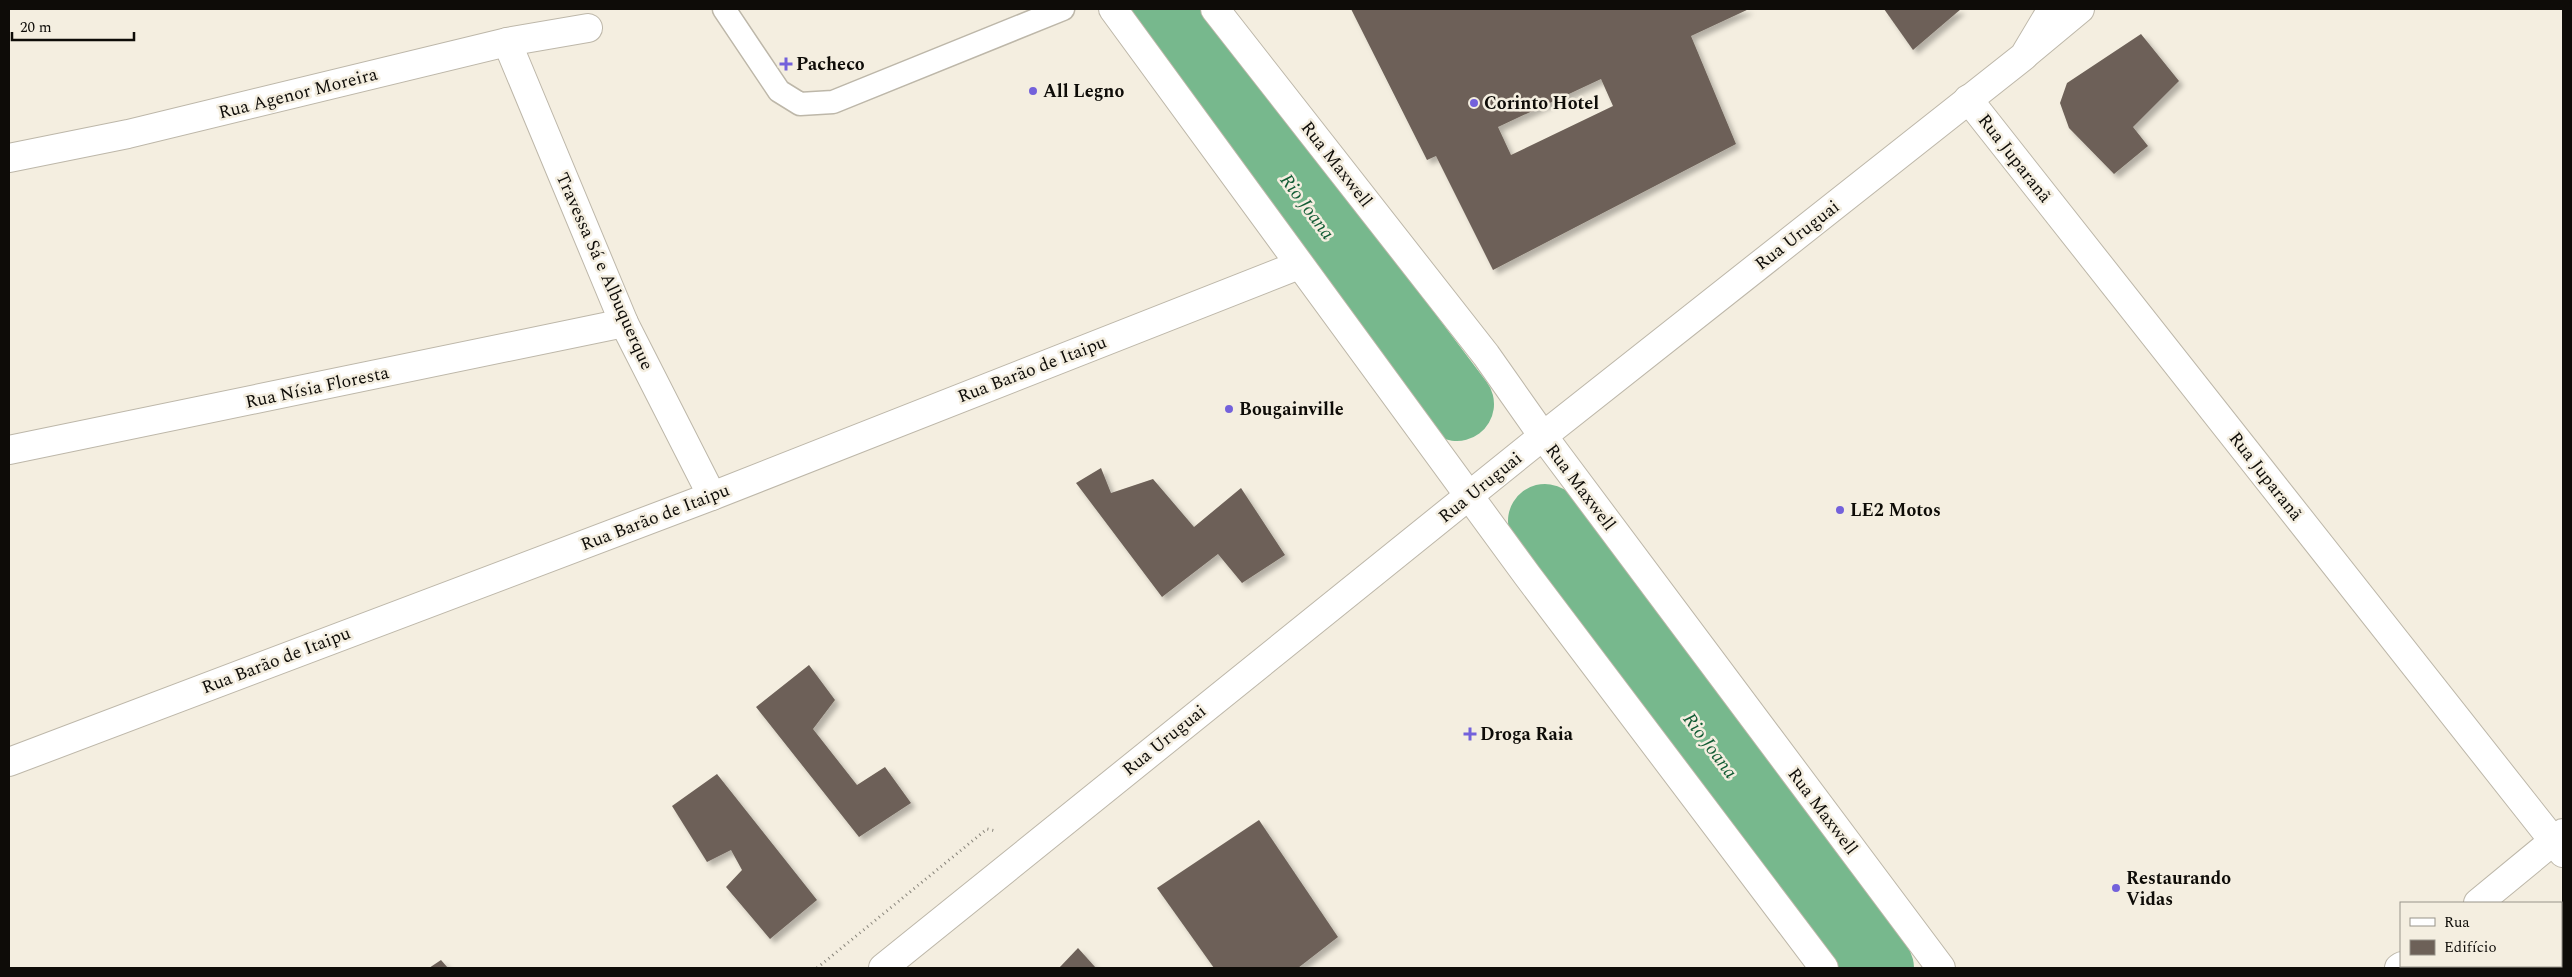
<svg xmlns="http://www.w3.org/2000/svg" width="2572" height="977" font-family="Spectral,serif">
<defs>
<filter id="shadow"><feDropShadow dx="4.5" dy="4.5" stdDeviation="2.5" flood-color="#0004"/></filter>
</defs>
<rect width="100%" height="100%" fill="#f4eee0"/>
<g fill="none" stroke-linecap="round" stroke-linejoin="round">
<g stroke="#77b88d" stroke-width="74">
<path d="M 1159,9 L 1457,404"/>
<path d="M 1545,521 L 1877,968"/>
</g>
</g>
<g fill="#6d6158" fill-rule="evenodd" filter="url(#shadow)">
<path d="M 1351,9 L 1749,9 L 1691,36 L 1736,144 L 1493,270 L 1436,156 L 1427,160 ZM 1601,79 L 1613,106 L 1511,155 L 1498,127 Z"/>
<path d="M 1884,9 L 1961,9 L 1913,50 Z"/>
<path d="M 2141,34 L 2179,81 L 2133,127 L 2148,146 L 2114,174 L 2069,128 L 2060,103 L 2067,83 Z"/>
<path d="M 1101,468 L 1111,493 L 1153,479 L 1194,527 L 1241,488 L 1285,555 L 1242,583 L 1218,554 L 1162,597 L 1076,483 Z"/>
<path d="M 809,665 L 835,700 L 813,729 L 857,785 L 885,767 L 911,803 L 859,837 L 756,707 Z"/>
<path d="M 717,774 L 817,900 L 770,939 L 726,887 L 742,870 L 731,850 L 707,862 L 672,806 Z"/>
<path d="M 1259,820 L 1338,937 L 1298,968 L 1214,968 L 1157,888 Z"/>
<path d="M 1078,948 L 1096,968 L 1059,968 Z"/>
<path d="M 441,960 L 448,968 L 429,968 Z"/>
</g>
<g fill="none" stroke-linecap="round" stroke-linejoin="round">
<g stroke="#bdb7a9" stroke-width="25">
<path id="service" d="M 724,9 L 779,91 L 800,104 L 833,102 L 1063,9"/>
</g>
<g stroke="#bdb7a9" stroke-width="30">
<g id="minor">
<path d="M 507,42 L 624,323 L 712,496"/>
<path d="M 2027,53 L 2080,9"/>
<path d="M 1968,99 L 2563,853"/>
<path d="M 9,158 L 128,134 L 507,42 L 588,28"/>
<path d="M 9,450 L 624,323"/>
<path d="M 9,762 L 712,496 L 1299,265"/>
<path d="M 2478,903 L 2563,833"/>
<path d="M 2399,968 L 2402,966"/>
</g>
</g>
<g stroke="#bdb7a9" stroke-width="30">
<path id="tertiary" d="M 1543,436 L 2024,56 L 2052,9"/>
</g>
<g stroke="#bdb7a9" stroke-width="30">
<g id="secondary">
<path d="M 1113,9 L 1527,575 L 1824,968"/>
<path d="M 1215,9 L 1486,355 L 1543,436 L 1941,968"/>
<path d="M 883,968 L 1543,436"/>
</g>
</g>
<path stroke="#88847a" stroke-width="3" stroke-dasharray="1 4" stroke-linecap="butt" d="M 817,968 L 987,829 L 996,831"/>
<use href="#service" stroke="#fff" stroke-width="22"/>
<use href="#minor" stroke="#fff" stroke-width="28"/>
<use href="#tertiary" stroke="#fff" stroke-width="28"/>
<use href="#secondary" stroke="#fff" stroke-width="28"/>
</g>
<g fill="#7361db" stroke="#f4eee0" stroke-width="2">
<path d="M783.5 56.5h5v5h5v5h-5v5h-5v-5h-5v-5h5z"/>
<circle cx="1033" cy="91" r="5"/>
<circle cx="1474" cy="103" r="5"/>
<circle cx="1229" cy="409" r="5"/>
<circle cx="1840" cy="510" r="5"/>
<path d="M1467.5 726.5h5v5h5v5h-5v5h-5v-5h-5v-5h5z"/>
<circle cx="2116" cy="888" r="5"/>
</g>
<g text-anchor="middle" stroke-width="5" stroke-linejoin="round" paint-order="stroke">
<g font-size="18" font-weight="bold" fill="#0e0c08" stroke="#f4eee0" text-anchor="start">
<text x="796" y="70">Pacheco</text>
<text x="1043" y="97">All Legno</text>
<text x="1484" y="109">Corinto Hotel</text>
<text x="1239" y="415">Bougainville</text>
<text x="1850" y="516">LE2 Motos</text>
<text x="1480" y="740">Droga Raia</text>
<text x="2126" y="884">Restaurando<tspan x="2126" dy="21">Vidas</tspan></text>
</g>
<g font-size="18" fill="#0e0c08" stroke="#f4eee0">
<text transform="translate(298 93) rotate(-14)" y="6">Rua Agenor Moreira</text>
<text transform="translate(2015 158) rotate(52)" y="6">Rua Juparanã</text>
<text transform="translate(1337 164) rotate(52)" y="6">Rua Maxwell</text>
<text transform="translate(1797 235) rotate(-38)" y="6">Rua Uruguai</text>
<text transform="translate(605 271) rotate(66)" y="6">Travessa Sá e Albuquerque</text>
<text transform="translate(1032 369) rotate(-21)" y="6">Rua Barão de Itaipu</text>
<text transform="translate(317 387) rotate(-12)" y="6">Rua Nísia Floresta</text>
<text transform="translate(2266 476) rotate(52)" y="6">Rua Juparanã</text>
<text transform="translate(1480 487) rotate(-39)" y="6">Rua Uruguai</text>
<text transform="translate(1581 487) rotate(53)" y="6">Rua Maxwell</text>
<text transform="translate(655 517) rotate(-21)" y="6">Rua Barão de Itaipu</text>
<text transform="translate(276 660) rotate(-21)" y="6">Rua Barão de Itaipu</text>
<text transform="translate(1164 740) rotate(-39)" y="6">Rua Uruguai</text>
<text transform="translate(1823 811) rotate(53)" y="6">Rua Maxwell</text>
</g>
<g font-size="19" font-style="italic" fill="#135d35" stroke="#f4eee0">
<text transform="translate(1308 206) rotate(53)" y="7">Rio Joana</text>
<text transform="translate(1711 745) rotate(53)" y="7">Rio Joana</text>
</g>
</g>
<rect width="2572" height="977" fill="none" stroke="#0e0c08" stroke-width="20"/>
<rect x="2400" y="902" width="162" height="65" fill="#f4eee0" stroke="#98948a"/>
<rect x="2410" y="918" width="25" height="8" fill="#ffffff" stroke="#98948a"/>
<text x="2444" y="927" font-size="15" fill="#0e0c08">Rua</text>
<rect x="2410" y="940" width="25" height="15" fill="#6d6158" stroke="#98948a"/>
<text x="2444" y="952" font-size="15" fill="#0e0c08">Edifício</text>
<path d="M12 32v8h122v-8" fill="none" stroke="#0e0c08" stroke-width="2.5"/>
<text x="20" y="32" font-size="15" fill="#0e0c08" stroke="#f4eee0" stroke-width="4" paint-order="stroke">20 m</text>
</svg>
